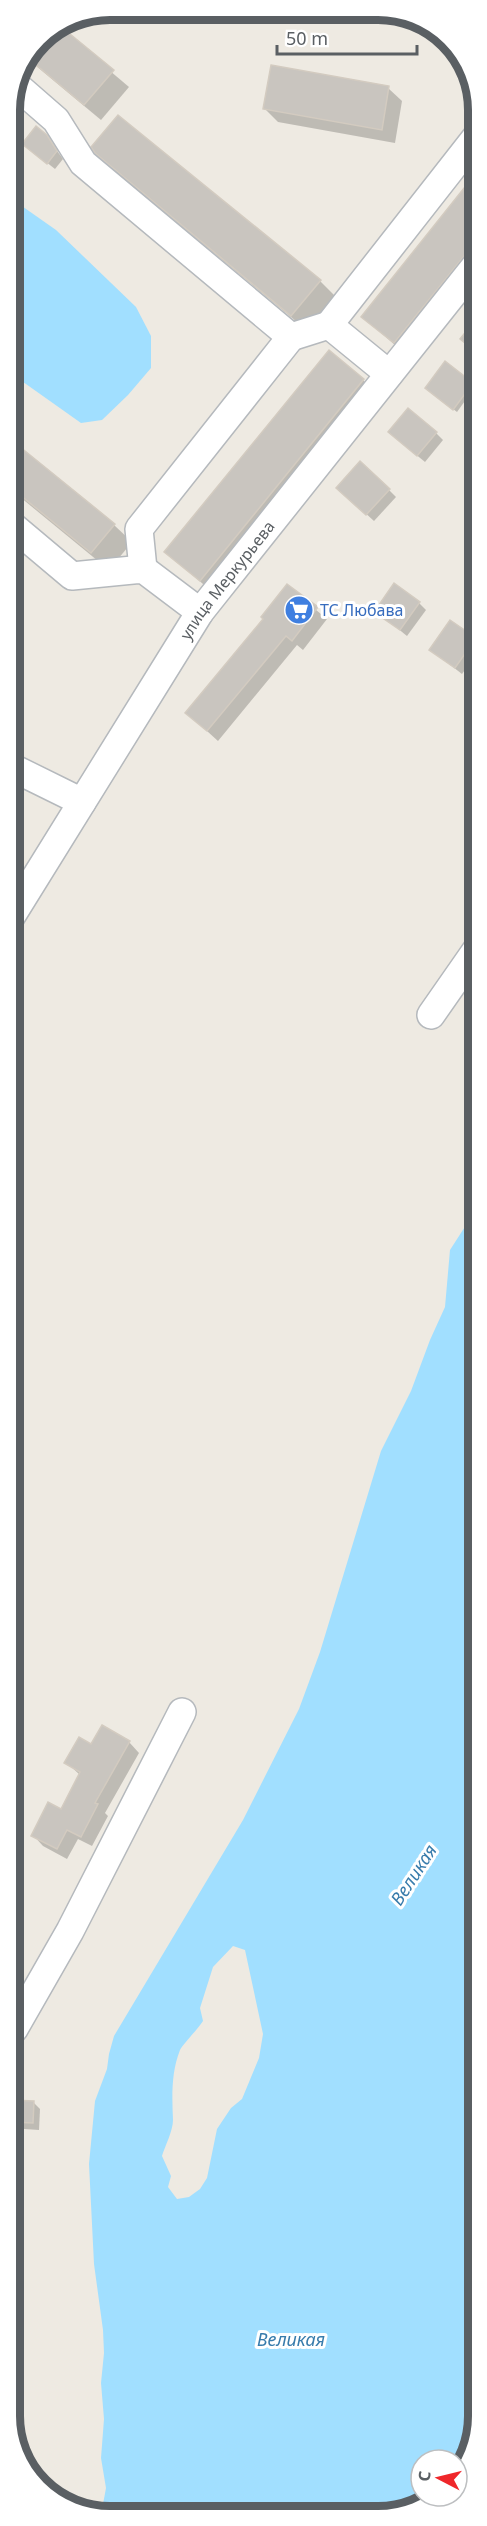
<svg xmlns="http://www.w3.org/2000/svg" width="487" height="2526" font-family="'Noto Sans',sans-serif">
<rect width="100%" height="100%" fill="#eeeae2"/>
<g fill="#a1dfff" fill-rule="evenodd">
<path d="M 9,197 L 56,230 L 136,307 L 151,336 L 151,368 L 128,395 L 102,420 L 81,423 L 9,372 Z"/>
<path d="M 477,1208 L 478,1683 C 476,1704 466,1728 478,1747 L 478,2423 L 457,2473 L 457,2460 L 421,2460 L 421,2496 L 429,2496 L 391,2516 L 101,2515 L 106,2488 L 101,2458 L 104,2419 L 101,2383 L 104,2353 L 103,2330 L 94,2264 L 89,2164 L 95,2101 L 107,2069 L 109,2054 L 114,2036 L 243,1820 L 299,1709 L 320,1652 L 381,1451 L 411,1391 L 430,1340 L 445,1307 L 450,1250 ZM 233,1946 L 245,1950 L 263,2034 L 259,2058 L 242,2099 L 231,2108 L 217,2129 L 207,2178 L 200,2189 L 189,2197 L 177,2199 L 168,2187 L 171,2176 L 162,2156 C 165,2146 173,2131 173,2120 C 172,2097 171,2073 180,2050 C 183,2044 198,2029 203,2021 L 200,2008 L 213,1967 Z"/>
</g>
<g fill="#0003">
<path d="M 57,26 L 129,87 L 101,120 L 29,60 L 39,38 Z"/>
<path d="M 388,88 L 402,101 L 395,143 L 278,122 L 265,109 Z"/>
<path d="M 46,136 L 63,159 L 55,169 L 31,150 Z"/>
<path d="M 96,152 L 320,281 L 337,298 L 309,332 L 114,170 Z"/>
<path d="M 477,175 L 477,278 L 412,360 L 363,317 Z"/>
<path d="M 363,380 L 380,397 L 218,597 L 166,552 Z"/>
<path d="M 472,384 L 475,387 L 457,412 L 430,391 Z"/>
<path d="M 436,433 L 443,440 L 425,462 L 397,439 Z"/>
<path d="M 9,439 L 114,525 L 132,542 L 109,570 L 9,488 Z"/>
<path d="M 338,488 L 389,490 L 396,497 L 374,521 Z"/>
<path d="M 477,573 L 477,587 L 471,581 Z"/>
<path d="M 287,586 L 327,619 L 303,650 L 297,645 L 218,741 L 187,713 L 265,619 Z"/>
<path d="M 419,603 L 426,610 L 407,636 L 376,611 Z"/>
<path d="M 475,639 L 477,642 L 477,653 L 462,674 L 431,650 Z"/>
<path d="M 129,1742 L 139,1753 L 105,1813 L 108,1816 L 92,1846 L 78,1839 L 67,1859 L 43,1846 L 33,1835 L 61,1811 L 80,1775 L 66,1762 Z"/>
<path d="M 10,2101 L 33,2102 L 40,2109 L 39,2130 L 10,2128 Z"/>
</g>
<g fill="#c9c5bf" stroke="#d3cbc0" stroke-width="1.5">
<path d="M 59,25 L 114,70 L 84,105 L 29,59 L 39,38 Z"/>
<path d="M 271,65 L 389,86 L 382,130 L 263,109 Z"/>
<path d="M 118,115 L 321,280 L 291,316 L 95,153 L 91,147 Z"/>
<path d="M 36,126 L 47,135 L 57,151 L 47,164 L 22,144 Z"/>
<path d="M 477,172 L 477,240 L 394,343 L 361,317 Z"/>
<path d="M 477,318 L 477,353 L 460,339 Z"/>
<path d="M 329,350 L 364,379 L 200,581 L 164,552 Z"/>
<path d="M 445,361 L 473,383 L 453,410 L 425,388 Z"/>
<path d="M 408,408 L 437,432 L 417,456 L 388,432 Z"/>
<path d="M 9,438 L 115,524 L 91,553 L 9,486 Z"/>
<path d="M 360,461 L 390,489 L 366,515 L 336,488 Z"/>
<path d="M 394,583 L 420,602 L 400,630 L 374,612 Z"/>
<path d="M 287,584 L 318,607 L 292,641 L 286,636 L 207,731 L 185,713 L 263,619 L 261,617 Z"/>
<path d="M 450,620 L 476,638 L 455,668 L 429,650 Z"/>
<path d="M 102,1725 L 130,1741 L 95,1803 L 98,1804 L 81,1837 L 67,1830 L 57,1849 L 31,1836 L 48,1802 L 61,1809 L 80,1772 L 64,1763 L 79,1737 L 91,1744 Z"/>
<path d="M 10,2100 L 34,2101 L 33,2123 L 10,2122 Z"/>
</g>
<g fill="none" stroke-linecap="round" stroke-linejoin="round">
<g stroke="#b5b9bd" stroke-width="30">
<g id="minor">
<path d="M 17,86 L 56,120 L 83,163 L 291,337 L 329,325 L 389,374"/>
<path d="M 329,325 L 477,136"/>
<path d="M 9,523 L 72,576 L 143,569 L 200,612"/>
<path d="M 143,569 L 139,529 L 291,337"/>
<path d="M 9,766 L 82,802"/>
<path id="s1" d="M 9,920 L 200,612 L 477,264"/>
<path d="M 431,1015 L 477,949"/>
<path d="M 10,2031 L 14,2029 L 70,1931 L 182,1712"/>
</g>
</g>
<use href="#minor" stroke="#fff" stroke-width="27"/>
</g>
<defs>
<g id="supermarket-disc" transform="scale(1.5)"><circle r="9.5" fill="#3f7fe0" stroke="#fff"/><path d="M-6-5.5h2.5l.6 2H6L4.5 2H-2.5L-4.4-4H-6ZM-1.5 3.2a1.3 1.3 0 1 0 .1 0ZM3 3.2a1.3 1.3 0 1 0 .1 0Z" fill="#fff"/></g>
</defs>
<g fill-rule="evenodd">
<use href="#supermarket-disc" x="299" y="610"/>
</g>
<g text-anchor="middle" stroke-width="6" stroke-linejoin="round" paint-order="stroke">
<g font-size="16" fill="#5a5f63" stroke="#fff">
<text dy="6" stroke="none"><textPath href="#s1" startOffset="404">улица Меркурьева</textPath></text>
</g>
<g font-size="16" fill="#366cbe" stroke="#fff" text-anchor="start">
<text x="320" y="616">ТС Любава</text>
</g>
<g font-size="18" font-style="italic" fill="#387cac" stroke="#fff">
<text transform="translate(414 1875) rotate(-57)" y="6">Великая</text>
<text x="291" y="2346">Великая</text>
</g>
</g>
<path d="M0 0H487V2526H0ZM110 20H378A90 90 0 0 1 468 110V2416A90 90 0 0 1 378 2506H110A90 90 0 0 1 20 2416V110A90 90 0 0 1 110 20Z" fill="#fff" fill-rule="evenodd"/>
<path fill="none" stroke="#5a5f63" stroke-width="8" d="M110 20H378A90 90 0 0 1 468 110V2416A90 90 0 0 1 378 2506H110A90 90 0 0 1 20 2416V110A90 90 0 0 1 110 20Z"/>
<g transform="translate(439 2478) rotate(277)"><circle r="28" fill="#ffffff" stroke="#bdbfc1" stroke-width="1.5"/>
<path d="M0-4.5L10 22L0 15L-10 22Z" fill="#ef272b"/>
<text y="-9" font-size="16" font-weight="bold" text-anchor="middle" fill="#5a5f63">С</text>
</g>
<path d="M277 45v9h140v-9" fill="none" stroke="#5a5f63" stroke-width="3"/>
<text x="286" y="45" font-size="18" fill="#5a5f63" stroke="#ffffff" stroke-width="4.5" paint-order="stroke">50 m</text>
</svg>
